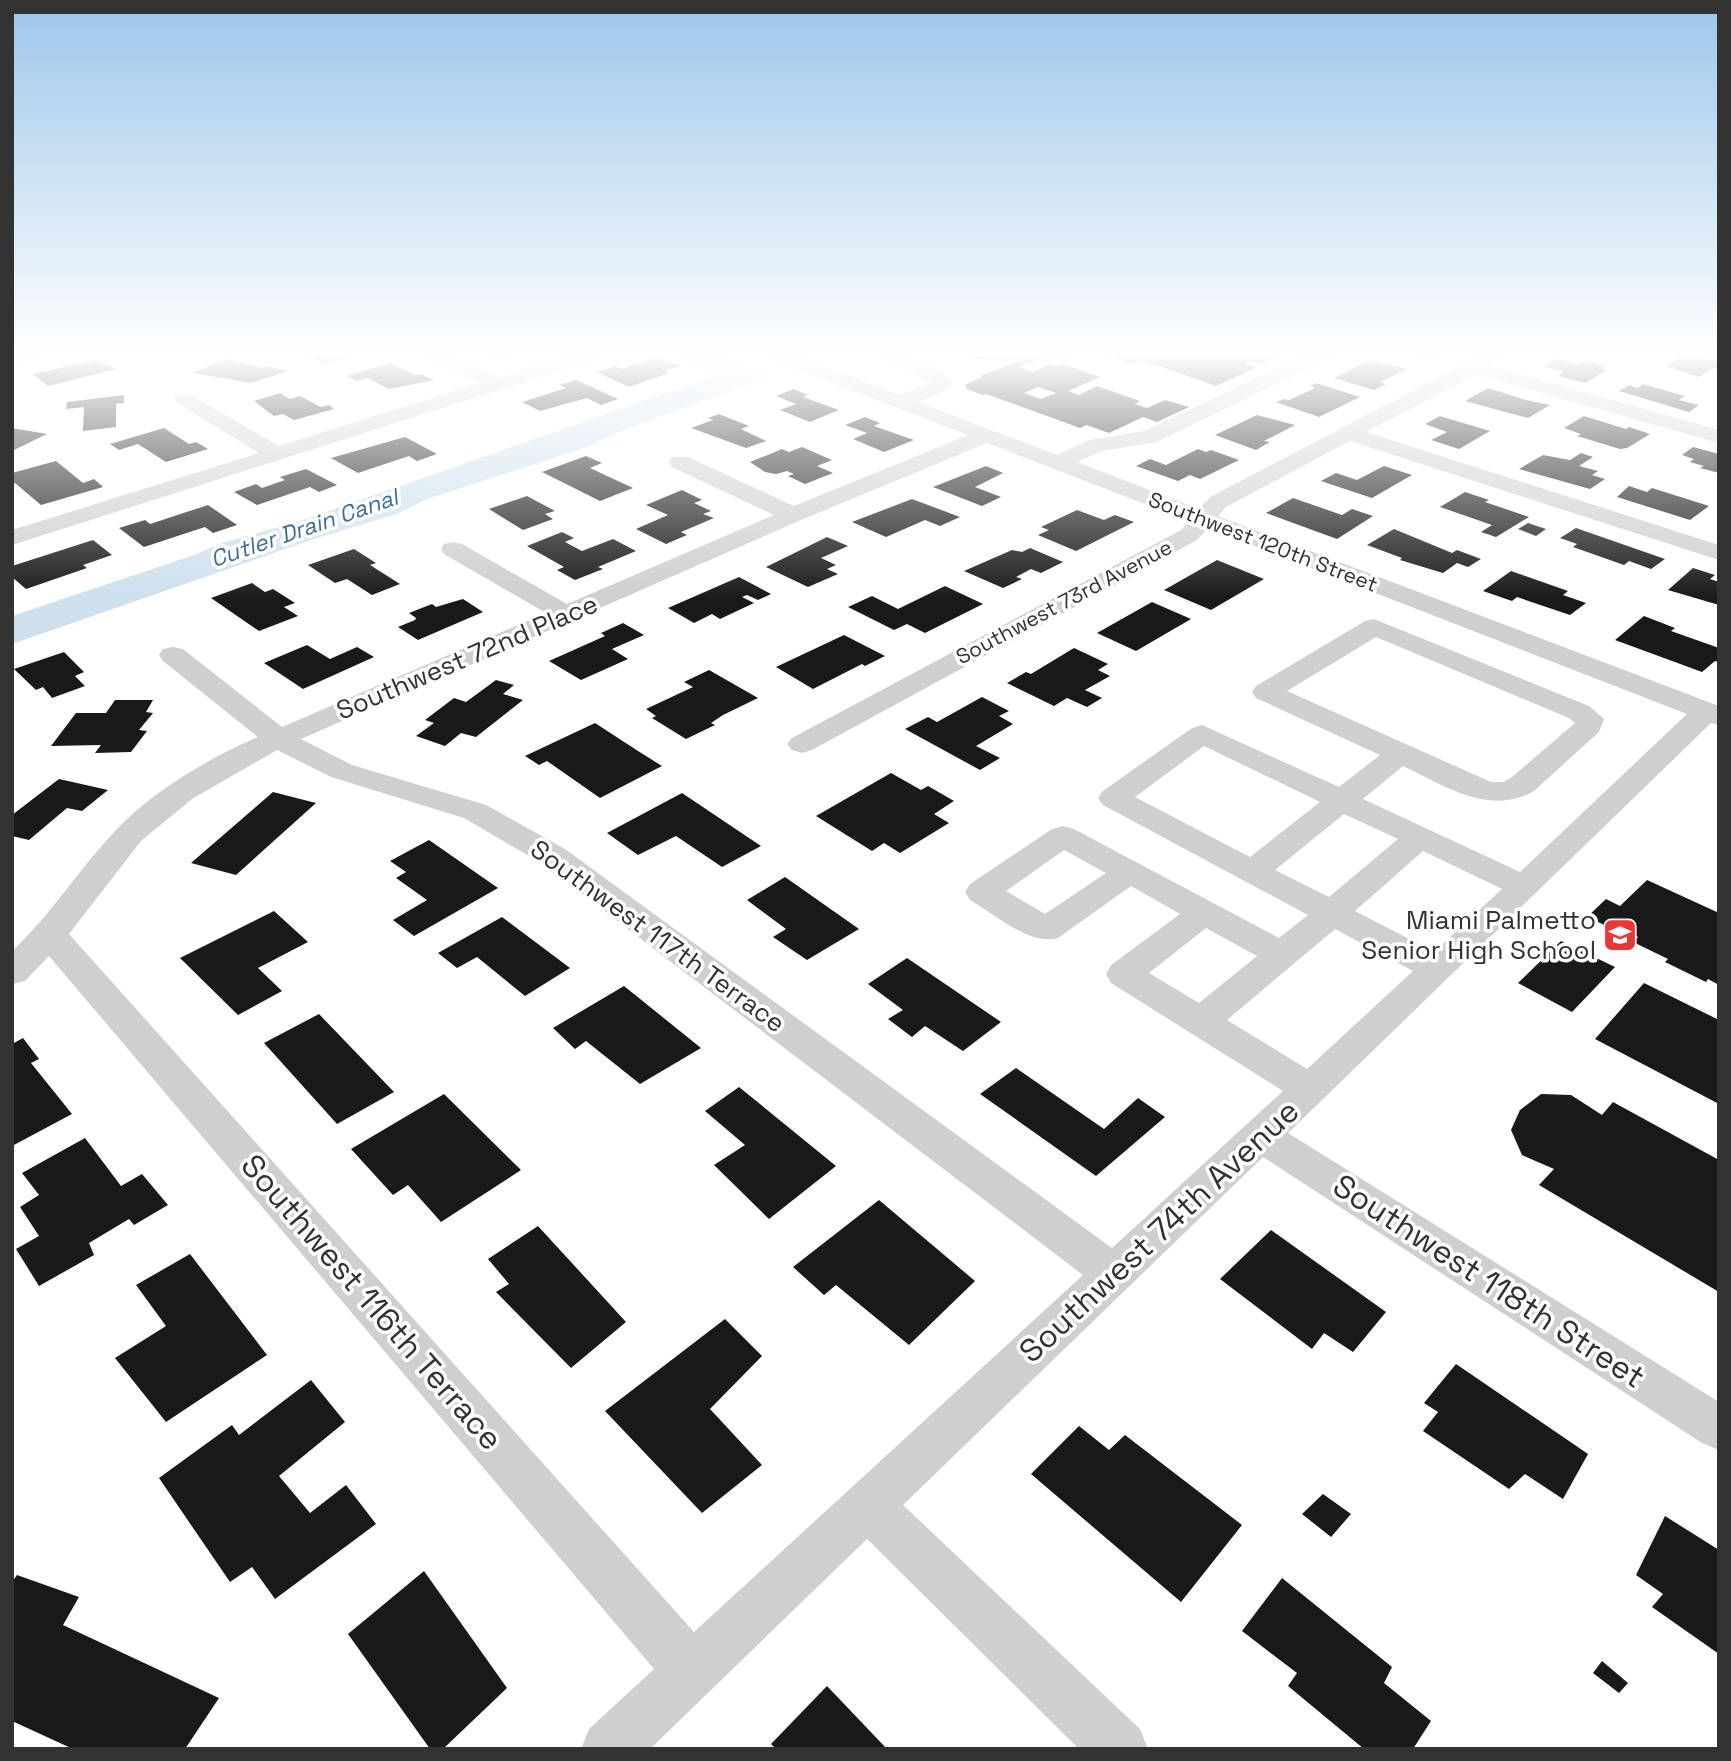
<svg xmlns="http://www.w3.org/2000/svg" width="1731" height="1761" font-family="'Space Grotesk',sans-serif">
<rect width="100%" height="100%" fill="#fff"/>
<path fill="#cee0ee" d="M 664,352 L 713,352 L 768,377 L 618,432 L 590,446 L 427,499 L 397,514 L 314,539 L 12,644 L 12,616 L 194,555 L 222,543 L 300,521 L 720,374 Z"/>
<g fill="#191919" fill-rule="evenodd">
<path d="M 302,352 L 345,352 L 351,358 L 321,363 L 316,358 L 309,359 Z"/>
<path d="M 479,352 L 516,352 L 516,353 L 495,359 Z"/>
<path d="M 958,352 L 1072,352 L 1066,357 L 1045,357 L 1020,367 L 1033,372 L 1050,364 L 1056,367 L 1063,364 L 1100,377 L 1068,391 L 1079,395 L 1097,386 L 1140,401 L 1135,404 L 1147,408 L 1165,400 L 1189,407 L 1157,422 L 1143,417 L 1109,433 L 1086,425 L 1080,428 L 986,394 L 983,395 L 967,389 L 965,385 L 982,377 L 980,376 L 1038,354 L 1025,359 L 1004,360 L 980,359 ZM 1038,387 L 1056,393 L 1041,399 L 1024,393 Z"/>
<path d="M 1289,352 L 1260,364 L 1249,361 L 1244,363 L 1257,367 L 1216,386 L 1142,360 L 1131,364 L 1097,353 Z"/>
<path d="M 1406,352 L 1444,352 L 1429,359 Z"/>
<path d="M 1685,354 L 1719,361 L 1717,366 L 1719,370 L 1713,368 L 1699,377 L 1666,366 Z"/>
<path d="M 658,357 L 680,366 L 664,371 L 669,373 L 629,387 L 597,372 L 616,366 L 621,369 Z"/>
<path d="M 225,359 L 264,368 L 268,366 L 288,371 L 251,383 L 193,373 Z"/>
<path d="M 1557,359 L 1578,364 L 1588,361 L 1605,366 L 1601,368 L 1607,370 L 1585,383 L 1558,376 L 1564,372 L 1544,366 Z"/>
<path d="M 97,360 L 116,369 L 48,386 L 32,374 Z"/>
<path d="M 1370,360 L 1407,369 L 1380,382 L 1386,384 L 1374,390 L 1334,378 Z"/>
<path d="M 390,363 L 415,375 L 421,374 L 434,380 L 389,389 L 367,378 L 357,381 L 347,376 Z"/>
<path d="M 576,380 L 618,399 L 601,405 L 587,398 L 540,411 L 522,402 L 566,388 L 559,385 Z"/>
<path d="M 1316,383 L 1360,397 L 1319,417 L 1276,402 L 1284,399 L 1289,400 L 1315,388 L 1310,386 Z"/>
<path d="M 1643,384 L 1685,396 L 1679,400 L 1699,405 L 1689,412 L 1619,391 L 1629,385 L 1638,388 Z"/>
<path d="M 1488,388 L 1526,400 L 1550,405 L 1528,418 L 1465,401 Z"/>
<path d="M 794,389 L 808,395 L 803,397 L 839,410 L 810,422 L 780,410 L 796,404 L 776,396 Z"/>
<path d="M 280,393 L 290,399 L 300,396 L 321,407 L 329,405 L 334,409 L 294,420 L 283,414 L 274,416 L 254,401 Z"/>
<path d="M 124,395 L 124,403 L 116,404 L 116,427 L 83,431 L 84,407 L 66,409 L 67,402 Z"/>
<path d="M 719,414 L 749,426 L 741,429 L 766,441 L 746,448 L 691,428 L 713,420 L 708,418 Z"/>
<path d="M 1257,415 L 1295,425 L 1264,441 L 1270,442 L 1256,450 L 1215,435 Z"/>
<path d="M 1440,416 L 1490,431 L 1459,449 L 1431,440 L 1447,432 L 1425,424 Z"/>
<path d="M 1584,416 L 1626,429 L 1629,427 L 1650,434 L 1627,448 L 1620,449 L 1577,436 L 1581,434 L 1564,428 Z"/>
<path d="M 865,417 L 880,423 L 874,426 L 914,440 L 884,452 L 853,439 L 867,433 L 845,425 Z"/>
<path d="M 12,428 L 47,434 L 12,451 Z"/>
<path d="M 164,428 L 189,444 L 196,442 L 208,449 L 166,462 L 138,444 L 119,450 L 110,444 Z"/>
<path d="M 405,437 L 437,454 L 417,461 L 409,456 L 358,473 L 331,458 Z"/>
<path d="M 802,447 L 832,460 L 817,466 L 833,473 L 805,484 L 788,476 L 794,474 L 787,471 L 776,474 L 765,472 L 750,462 L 782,449 L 789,452 Z"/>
<path d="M 1693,447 L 1719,454 L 1719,473 L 1700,468 L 1704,466 L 1690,462 L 1694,459 L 1682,455 Z"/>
<path d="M 1198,449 L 1206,452 L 1211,450 L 1239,460 L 1200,479 L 1190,475 L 1178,481 L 1136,466 L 1150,459 L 1166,465 Z"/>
<path d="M 1581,453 L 1593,457 L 1579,466 L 1598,471 L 1592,475 L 1605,479 L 1590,489 L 1519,469 L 1543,455 L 1570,460 Z"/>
<path d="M 586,456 L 602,463 L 590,468 L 633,488 L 600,501 L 542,472 Z"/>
<path d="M 56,461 L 83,483 L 94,479 L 103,487 L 41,505 L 15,483 L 12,484 L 12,473 Z"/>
<path d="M 986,466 L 1003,473 L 975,487 L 1001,497 L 982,506 L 933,487 Z"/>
<path d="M 1384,466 L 1412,475 L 1372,498 L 1321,481 L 1336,473 L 1357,480 Z"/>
<path d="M 306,469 L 337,485 L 319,492 L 310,487 L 257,505 L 234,492 L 256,484 L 262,488 L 285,480 L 280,477 Z"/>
<path d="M 1629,486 L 1647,492 L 1652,488 L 1709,506 L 1690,520 L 1617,497 Z"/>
<path d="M 682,490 L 702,500 L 694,503 L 711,511 L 703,514 L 714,518 L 681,532 L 687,535 L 666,544 L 636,529 L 668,515 L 646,505 Z"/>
<path d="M 1465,492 L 1489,500 L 1485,502 L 1529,517 L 1496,537 L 1481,532 L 1492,525 L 1440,507 Z"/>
<path d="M 527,496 L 555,511 L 545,514 L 553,519 L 523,530 L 489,509 Z"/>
<path d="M 1293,498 L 1342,515 L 1352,509 L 1373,516 L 1337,539 L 1266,513 Z"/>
<path d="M 912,499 L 960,517 L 940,526 L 925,520 L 886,537 L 852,522 Z"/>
<path d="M 208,505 L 237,525 L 213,533 L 205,527 L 144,547 L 119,528 L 145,520 L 150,524 Z"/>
<path d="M 1077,510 L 1104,520 L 1115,515 L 1134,522 L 1076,551 L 1038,535 L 1049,530 L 1041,527 Z"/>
<path d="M 1528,523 L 1546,529 L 1536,536 L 1518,529 Z"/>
<path d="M 1576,528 L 1665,559 L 1651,569 L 1629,561 L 1624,565 L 1573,547 L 1577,544 L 1560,538 Z"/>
<path d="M 1394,529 L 1452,553 L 1457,550 L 1481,559 L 1468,567 L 1457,563 L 1443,573 L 1400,560 L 1402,558 L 1367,545 Z"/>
<path d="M 562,532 L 574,538 L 565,542 L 582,551 L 613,539 L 636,551 L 598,567 L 603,569 L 575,580 L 557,570 L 564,567 L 527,546 Z"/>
<path d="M 827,537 L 848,546 L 821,558 L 836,565 L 827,569 L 838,574 L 808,587 L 766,567 Z"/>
<path d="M 93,540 L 112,555 L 83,565 L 87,568 L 26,589 L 12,577 L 12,566 Z"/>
<path d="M 1030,548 L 1063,562 L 1041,573 L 1031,569 L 1016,577 L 1022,579 L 1003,588 L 964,571 L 1012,550 L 1022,552 Z"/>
<path d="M 354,549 L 376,563 L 370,565 L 400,584 L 372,595 L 347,579 L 335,583 L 308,565 Z"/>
<path d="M 1217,560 L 1264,579 L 1211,610 L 1164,590 Z"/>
<path d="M 1693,568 L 1715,575 L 1710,579 L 1719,582 L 1719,605 L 1668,590 Z"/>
<path d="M 1511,571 L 1568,591 L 1563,595 L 1586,603 L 1570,615 L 1517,597 L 1512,601 L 1483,591 Z"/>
<path d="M 739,577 L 771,594 L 758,600 L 747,595 L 742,597 L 754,603 L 720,619 L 712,614 L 694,623 L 668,608 Z"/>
<path d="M 252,583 L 265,592 L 273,589 L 295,603 L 284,607 L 298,616 L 259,631 L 211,598 Z"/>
<path d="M 945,586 L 983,604 L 925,633 L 907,624 L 894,630 L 848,607 L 872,596 L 898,609 Z"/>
<path d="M 463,599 L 483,612 L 418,640 L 398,627 L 415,620 L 416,618 L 409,613 L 432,604 L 436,607 Z"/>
<path d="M 1152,602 L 1191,619 L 1136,651 L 1097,633 Z"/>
<path d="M 1644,616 L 1675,628 L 1671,631 L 1719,648 L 1719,662 L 1715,661 L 1702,672 L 1615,640 Z"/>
<path d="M 623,623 L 644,635 L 612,649 L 628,659 L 581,680 L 549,661 L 605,636 L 601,633 Z"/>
<path d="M 844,635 L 885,656 L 865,666 L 862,664 L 813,689 L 776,667 Z"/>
<path d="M 307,645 L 330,659 L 357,647 L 374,657 L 303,689 L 264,663 Z"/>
<path d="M 1074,648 L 1108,664 L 1098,670 L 1110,676 L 1085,690 L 1102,698 L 1087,707 L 1067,698 L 1054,706 L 1007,683 L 1026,672 L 1031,674 Z"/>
<path d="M 64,652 L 84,672 L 75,676 L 85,686 L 52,698 L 43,687 L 36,690 L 14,669 Z"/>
<path d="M 709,670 L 758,698 L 723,715 L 711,723 L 715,725 L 686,739 L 652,718 L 656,716 L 646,709 L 693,687 L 684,682 Z"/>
<path d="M 496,680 L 514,685 L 503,694 L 523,700 L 476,737 L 461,733 L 445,746 L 416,736 L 434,723 L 425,720 L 454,698 L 466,702 Z"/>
<path d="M 982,697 L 1009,711 L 999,716 L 1013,724 L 976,746 L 1000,758 L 980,770 L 905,729 L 928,717 L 937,722 Z"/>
<path d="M 115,700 L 153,700 L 146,712 L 153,713 L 139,730 L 147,731 L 131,752 L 95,753 L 101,745 L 51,746 L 76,713 L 106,713 Z"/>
<path d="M 595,723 L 638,751 L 662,766 L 600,798 L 547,761 L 539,765 L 525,756 Z"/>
<path d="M 891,773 L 921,790 L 928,786 L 954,801 L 934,814 L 949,823 L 900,853 L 884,843 L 872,851 L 816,816 Z"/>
<path d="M 59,779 L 108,790 L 82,811 L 67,808 L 29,840 L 12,836 L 12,815 Z"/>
<path d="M 273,792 L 316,803 L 236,875 L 191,863 Z"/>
<path d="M 682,793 L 761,846 L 722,867 L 676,836 L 638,855 L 607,833 Z"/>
<path d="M 429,840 L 498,888 L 414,936 L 393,920 L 427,900 L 396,878 L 406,872 L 390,861 Z"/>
<path d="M 785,877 L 859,929 L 807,960 L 773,937 L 786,929 L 747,900 Z"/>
<path d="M 1647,880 L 1719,913 L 1719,985 L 1708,979 L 1706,982 L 1665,962 L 1668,959 L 1633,942 L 1638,937 L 1625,930 L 1622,933 L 1587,917 L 1606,899 L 1620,906 Z"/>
<path d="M 274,911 L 308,942 L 258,968 L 282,991 L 238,1015 L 180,958 Z"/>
<path d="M 502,917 L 570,968 L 525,996 L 477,957 L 457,968 L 438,953 Z"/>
<path d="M 1561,941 L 1615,967 L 1572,1012 L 1518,983 Z"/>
<path d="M 907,958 L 1001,1022 L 963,1051 L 925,1026 L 912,1037 L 888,1019 L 903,1010 L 868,984 Z"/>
<path d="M 1644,983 L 1719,1020 L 1719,1104 L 1595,1039 Z"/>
<path d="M 624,986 L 701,1048 L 640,1084 L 586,1041 L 575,1049 L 553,1028 Z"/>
<path d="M 319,1014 L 394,1092 L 337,1124 L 264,1043 Z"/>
<path d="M 23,1038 L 39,1059 L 31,1063 L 72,1114 L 12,1146 L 12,1044 Z"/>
<path d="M 1016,1068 L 1104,1129 L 1138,1098 L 1165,1117 L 1096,1176 L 980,1094 Z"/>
<path d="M 739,1087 L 836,1166 L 769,1219 L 714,1165 L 745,1145 L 705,1111 Z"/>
<path d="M 444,1094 L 521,1170 L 441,1222 L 408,1185 L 393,1195 L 351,1149 Z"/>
<path d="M 1541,1094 L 1571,1095 L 1602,1115 L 1613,1102 L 1719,1160 L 1719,1292 L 1539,1185 L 1554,1169 L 1522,1155 L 1511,1130 L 1520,1110 Z"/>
<path d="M 85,1138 L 121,1186 L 142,1174 L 168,1205 L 134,1225 L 129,1219 L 89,1243 L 94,1255 L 39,1286 L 16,1249 L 39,1236 L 20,1207 L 39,1195 L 22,1173 Z"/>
<path d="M 879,1200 L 975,1281 L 909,1345 L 836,1285 L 824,1295 L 793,1267 Z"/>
<path d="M 538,1226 L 626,1322 L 571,1368 L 496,1292 L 509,1284 L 488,1259 Z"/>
<path d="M 1271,1230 L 1386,1312 L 1353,1352 L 1324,1333 L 1312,1349 L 1220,1279 Z"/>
<path d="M 190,1254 L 267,1355 L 166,1422 L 115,1358 L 166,1326 L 136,1285 Z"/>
<path d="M 725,1319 L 762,1356 L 710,1409 L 762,1465 L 702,1513 L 605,1411 Z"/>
<path d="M 1456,1364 L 1588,1454 L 1563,1499 L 1525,1474 L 1509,1489 L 1423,1431 L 1438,1412 L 1424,1403 Z"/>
<path d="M 311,1380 L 345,1422 L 279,1476 L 310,1513 L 346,1485 L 376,1524 L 275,1599 L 252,1567 L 230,1582 L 159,1478 L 232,1425 L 239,1435 Z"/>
<path d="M 1079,1426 L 1109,1450 L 1125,1435 L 1242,1525 L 1181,1602 L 1031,1474 Z"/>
<path d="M 1323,1494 L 1351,1514 L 1331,1537 L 1302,1514 Z"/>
<path d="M 1665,1516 L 1719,1550 L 1719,1654 L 1652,1607 L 1663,1594 L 1636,1575 Z"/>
<path d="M 424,1571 L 507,1688 L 443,1749 L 430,1749 L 348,1634 Z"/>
<path d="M 17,1575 L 79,1597 L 63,1625 L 219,1698 L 185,1749 L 73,1749 L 12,1721 L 12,1582 Z"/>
<path d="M 1282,1578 L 1392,1667 L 1384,1683 L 1431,1721 L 1413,1749 L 1364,1749 L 1288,1686 L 1297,1673 L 1242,1631 Z"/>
<path d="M 1602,1661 L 1628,1683 L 1619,1693 L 1593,1673 Z"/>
<path d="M 827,1686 L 887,1749 L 776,1749 L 771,1744 Z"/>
</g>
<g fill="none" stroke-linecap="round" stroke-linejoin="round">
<g fill="#cfcfcf" fill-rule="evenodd">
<path d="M 46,352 L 44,356 L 12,365 L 12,353 Z"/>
<path d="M 420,352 L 445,352 L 499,377 L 579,352 L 608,352 L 606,356 L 12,545 L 12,530 L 259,453 L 177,403 L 174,399 L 177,395 L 191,395 L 279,446 L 480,383 L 422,356 Z"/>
<path d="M 760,352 L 787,352 L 899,395 L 931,382 L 876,356 L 874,352 C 901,352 936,360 953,383 L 941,393 L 918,402 L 1057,455 L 1089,440 L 1144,431 L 1311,352 L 1336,352 L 1334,356 L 1157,442 L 1102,451 L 1077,462 L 1199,509 L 1210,497 L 1487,352 L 1511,352 L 1491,366 L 1719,430 L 1719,443 L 1476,374 L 1366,432 L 1719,545 L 1719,560 L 1350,441 L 1226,507 L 1218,516 L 1719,706 L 1719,725 L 1711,723 L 1288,1133 L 1719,1402 L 1719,1450 L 1702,1443 L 1263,1157 L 903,1505 L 1140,1729 L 1148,1749 L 1079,1749 L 867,1539 L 650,1749 L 581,1749 L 589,1729 L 654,1669 L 49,956 L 25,981 L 12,984 L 12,951 C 52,914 80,867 118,828 C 153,791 211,757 258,737 L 163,661 L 159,655 L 163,649 L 173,647 L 183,649 L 282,727 L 546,613 L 444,554 L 441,549 L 444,544 L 453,542 L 462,544 L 567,604 L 774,515 L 672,467 L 669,462 L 672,457 L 688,457 L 794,506 L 968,435 L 762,356 ZM 987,443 L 1189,521 L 1181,530 L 792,738 L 787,744 L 792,750 L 802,753 L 812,750 L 1197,540 L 1208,528 L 1687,714 L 1520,872 L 1363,799 L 1403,766 C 1443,785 1490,817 1534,791 L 1599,732 L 1604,719 L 1589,706 L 1374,619 L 1365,621 L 1256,686 L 1252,692 L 1256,698 L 1380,755 L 1339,787 L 1202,725 L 1192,728 L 1103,791 L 1098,798 L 1103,805 L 1308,915 L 1279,938 L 1074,829 L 1063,826 L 1052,829 L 970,884 L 965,892 L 970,900 C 995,914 1029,946 1058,938 L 1131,886 L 1180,914 L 1111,965 L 1106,974 L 1111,983 L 1283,1091 L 1112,1248 L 565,849 L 486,805 L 352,765 L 301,739 L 801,520 ZM 1376,637 L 1569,718 L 1575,723 L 1512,777 L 1503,782 L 1491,782 L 1287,691 ZM 1204,746 L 1320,802 L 1250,857 L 1135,797 ZM 277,750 L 331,777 L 464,818 L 541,863 L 1083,1275 L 694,1632 L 69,934 L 141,841 L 192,799 ZM 1344,814 L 1398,839 L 1329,897 L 1275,870 ZM 1064,850 L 1106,873 L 1045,914 L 1006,891 ZM 1423,851 L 1502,889 L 1434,952 L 1355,911 ZM 1206,928 L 1257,956 L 1199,1003 L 1149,973 ZM 1335,929 L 1413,971 L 1307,1069 L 1227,1020 Z"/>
</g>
</g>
<linearGradient id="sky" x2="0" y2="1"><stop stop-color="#9dc6ea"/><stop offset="0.59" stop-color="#fff"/><stop offset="1" stop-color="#fff" stop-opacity="0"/></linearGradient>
<rect width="1731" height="599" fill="url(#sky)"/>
<defs>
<g id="school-square" transform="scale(1.75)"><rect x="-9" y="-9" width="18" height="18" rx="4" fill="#e83639" stroke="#fff"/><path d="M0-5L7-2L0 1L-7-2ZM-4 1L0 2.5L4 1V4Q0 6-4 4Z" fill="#fff"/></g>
</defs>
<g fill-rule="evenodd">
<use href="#school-square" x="1620" y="935"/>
</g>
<g text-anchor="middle" stroke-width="7" stroke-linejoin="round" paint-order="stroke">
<g font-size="21" fill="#323232" stroke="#fff">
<text transform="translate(1263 542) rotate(21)" y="7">Southwest 120th Street</text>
<text transform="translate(1064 602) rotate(-28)" y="7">Southwest 73rd Avenue</text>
</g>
<g font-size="23" font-style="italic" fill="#3e6f97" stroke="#fff">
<text transform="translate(304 528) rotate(-19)" y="8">Cutler Drain Canal</text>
</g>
<g font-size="26" fill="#323232" stroke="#fff">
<text transform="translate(467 657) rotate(-23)" y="9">Southwest 72nd Place</text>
<text transform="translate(658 936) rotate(36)" y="9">Southwest 117th Terrace</text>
</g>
<g font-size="26" fill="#323232" stroke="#fff" text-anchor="end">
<text x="1596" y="929">Miami Palmetto<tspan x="1596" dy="30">Senior High School</tspan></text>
</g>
<g font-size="32" fill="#323232" stroke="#fff">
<text transform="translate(1159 1231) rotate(-43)" y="11">Southwest 74th Avenue</text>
<text transform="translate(1489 1281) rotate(33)" y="11">Southwest 118th Street</text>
<text transform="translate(372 1302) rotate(49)" y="11">Southwest 116th Terrace</text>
</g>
</g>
<rect width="1731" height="1761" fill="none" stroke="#323232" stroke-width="28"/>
</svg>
